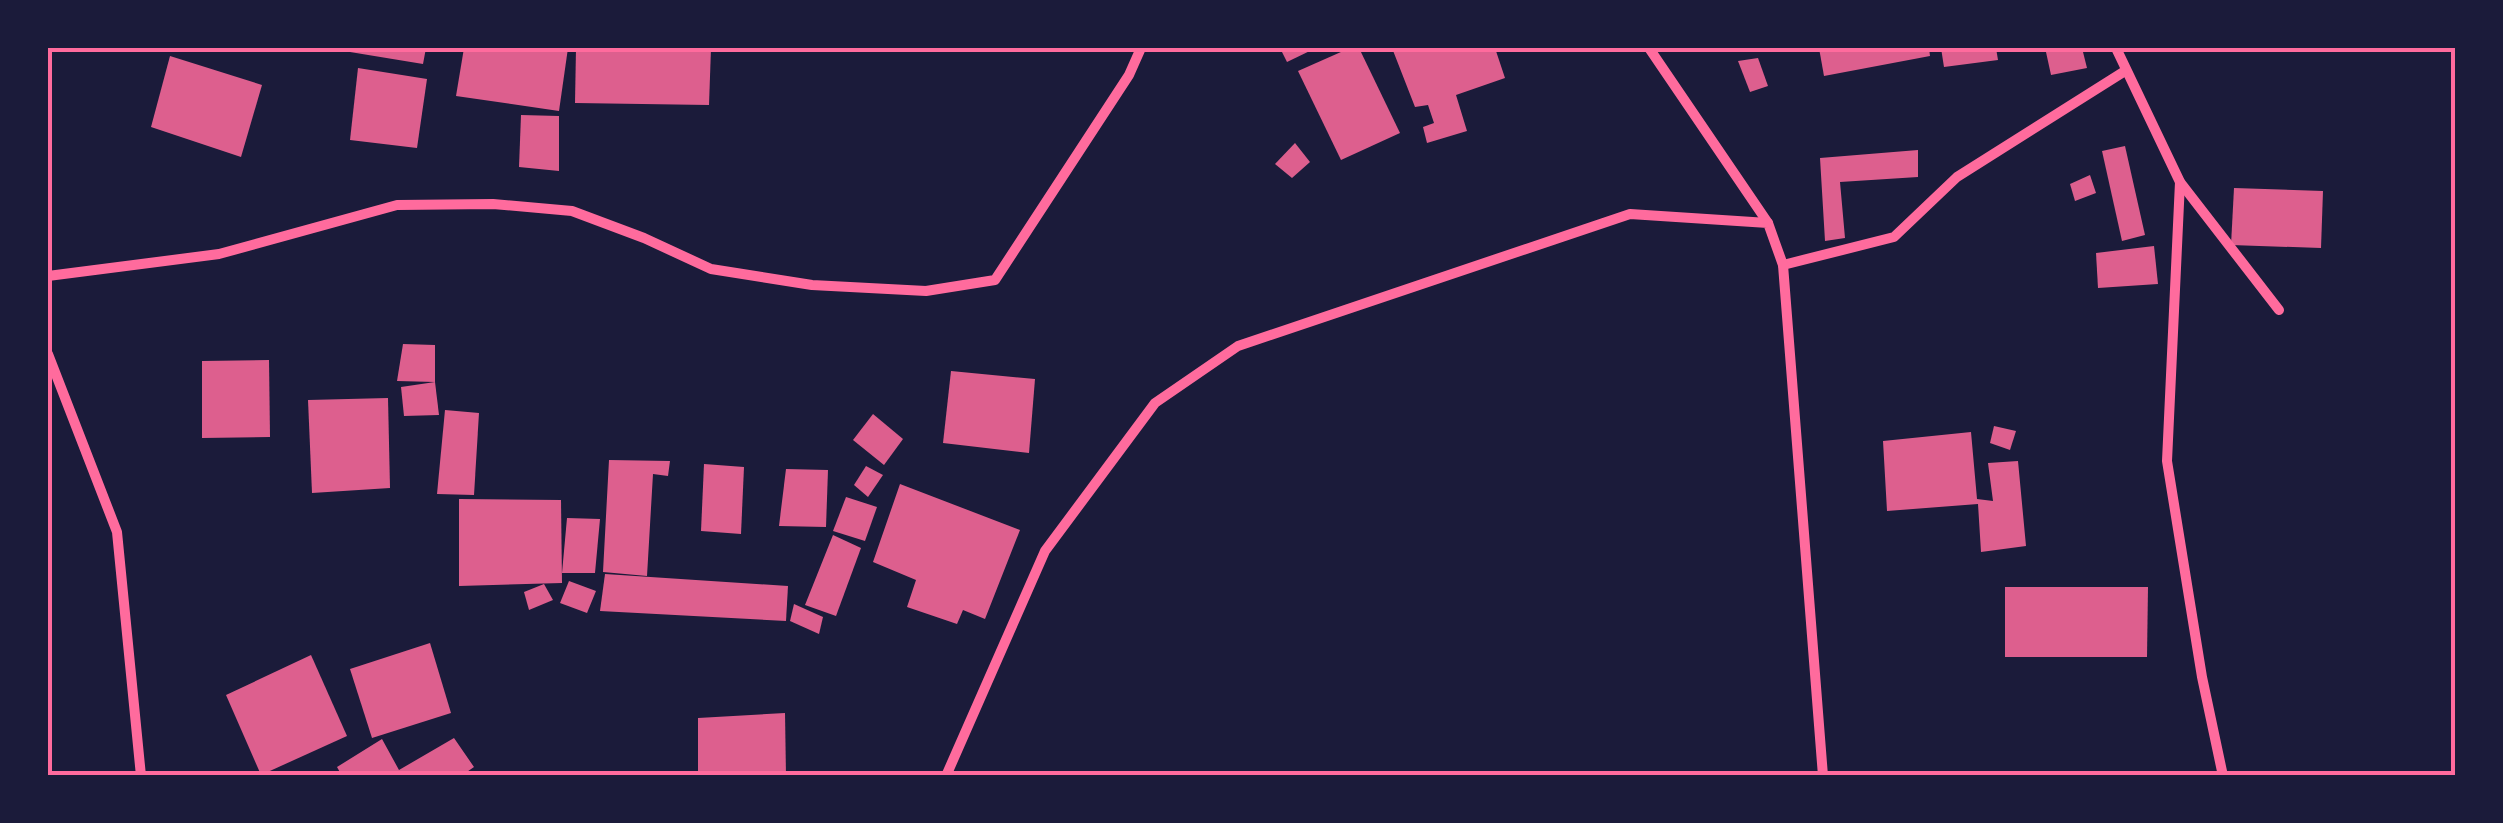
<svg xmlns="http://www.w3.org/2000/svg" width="2503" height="823" font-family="'Roboto Serif',serif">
<rect width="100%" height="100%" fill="#1b1b3a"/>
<g fill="#dd5f8e">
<path d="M 350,48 L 426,48 L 423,64 L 350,52 Z"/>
<path d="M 464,48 L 568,48 L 559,111 L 456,96 Z"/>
<path d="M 576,48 L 711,48 L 709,105 L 575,103 Z"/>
<path d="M 1280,48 L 1316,48 L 1287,62 Z"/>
<path d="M 1350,48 L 1359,48 L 1400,133 L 1341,160 L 1298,71 Z"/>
<path d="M 1392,48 L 1495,48 L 1505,78 L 1456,95 L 1467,131 L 1427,143 L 1423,127 L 1434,123 L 1428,105 L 1415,107 Z"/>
<path d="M 1819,48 L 1929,48 L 1930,56 L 1824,76 Z"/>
<path d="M 1941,48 L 1996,48 L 1998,60 L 1944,67 Z"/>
<path d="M 2066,48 L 2082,48 L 2087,68 L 2051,75 L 2046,52 Z"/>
<path d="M 170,56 L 262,85 L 241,157 L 151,127 Z"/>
<path d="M 1758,58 L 1768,86 L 1750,92 L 1738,61 Z"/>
<path d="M 358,68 L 427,79 L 417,148 L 350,140 Z"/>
<path d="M 521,115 L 559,116 L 559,171 L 519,167 Z"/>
<path d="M 1295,143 L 1310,162 L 1292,178 L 1275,164 Z"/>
<path d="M 2125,146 L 2145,235 L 2122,241 L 2102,151 Z"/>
<path d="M 1918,150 L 1918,177 L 1840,182 L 1845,238 L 1825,241 L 1820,158 Z"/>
<path d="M 2090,175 L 2096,193 L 2075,201 L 2070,184 Z"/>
<path d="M 2234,188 L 2323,191 L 2321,248 L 2231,245 Z"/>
<path d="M 2154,246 L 2158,284 L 2098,288 L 2096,253 Z"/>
<path d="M 403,344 L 435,345 L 435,382 L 397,381 Z"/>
<path d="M 269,360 L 270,437 L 202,438 L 202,361 Z"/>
<path d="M 951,371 L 1035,379 L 1029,453 L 943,443 Z"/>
<path d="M 435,382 L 439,415 L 404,416 L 401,387 Z"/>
<path d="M 388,398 L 390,488 L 312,493 L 308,400 Z"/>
<path d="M 445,410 L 479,413 L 474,495 L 437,494 Z"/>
<path d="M 873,414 L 903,439 L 884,465 L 853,440 Z"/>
<path d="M 1994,426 L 2016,431 L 2010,450 L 1990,443 Z"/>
<path d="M 1971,432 L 1977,499 L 1993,501 L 1988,463 L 2018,461 L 2026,546 L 1981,552 L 1978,504 L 1887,511 L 1883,441 Z"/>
<path d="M 609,460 L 670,461 L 668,476 L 653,474 L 647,576 L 603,572 Z"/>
<path d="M 704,464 L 744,467 L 741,534 L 701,531 Z"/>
<path d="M 866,466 L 883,475 L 868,497 L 854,485 Z"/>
<path d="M 786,469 L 828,470 L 826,527 L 779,526 Z"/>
<path d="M 900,484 L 1020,530 L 985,619 L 963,610 L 957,624 L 907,607 L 916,580 L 873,562 Z"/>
<path d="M 846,497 L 877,507 L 865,541 L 833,531 Z"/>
<path d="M 459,499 L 561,500 L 562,583 L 459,586 Z"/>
<path d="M 567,518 L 600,519 L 595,573 L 562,573 Z"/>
<path d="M 833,535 L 861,548 L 836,616 L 805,605 Z"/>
<path d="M 605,574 L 788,586 L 786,621 L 600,611 Z"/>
<path d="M 569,581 L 596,591 L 587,613 L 560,603 Z"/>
<path d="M 544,584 L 553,600 L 529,610 L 524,592 Z"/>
<path d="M 2005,587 L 2148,587 L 2147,657 L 2005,657 Z"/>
<path d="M 794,604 L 823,617 L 819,634 L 790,621 Z"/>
<path d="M 430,643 L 451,713 L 372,738 L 350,669 Z"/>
<path d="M 311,655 L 347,736 L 261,775 L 226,695 Z"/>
<path d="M 785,713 L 786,776 L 698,776 L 698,718 Z"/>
<path d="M 454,738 L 474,767 L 461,776 L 342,776 L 337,767 L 382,739 L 399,770 Z"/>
</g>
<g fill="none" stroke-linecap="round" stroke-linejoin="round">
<g stroke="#ff6b9d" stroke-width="10">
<path d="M 1649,48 L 1768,223"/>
<path d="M 2116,48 L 2180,182 L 2279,310"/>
<path d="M 2180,182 L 2167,461 L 2202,677 L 2223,776"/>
<path d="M 1783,265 L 1894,237 L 1957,177 L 2125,71"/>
<path d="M 48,276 L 219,254 L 397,205 L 493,204 L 572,211 L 644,238 L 711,269 L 812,285 L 926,291 L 995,280 L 1129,75 L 1141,48"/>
<path d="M 48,354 L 117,532 L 141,776"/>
<path d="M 946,776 L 1045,551 L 1155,403 L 1238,346 L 1630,214 L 1768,223 L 1783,265 L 1823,776"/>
</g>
</g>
<rect width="2503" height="823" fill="none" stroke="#1b1b3a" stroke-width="100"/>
<rect x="50" y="50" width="2403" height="723" fill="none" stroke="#ff6b9d" stroke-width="4"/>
</svg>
